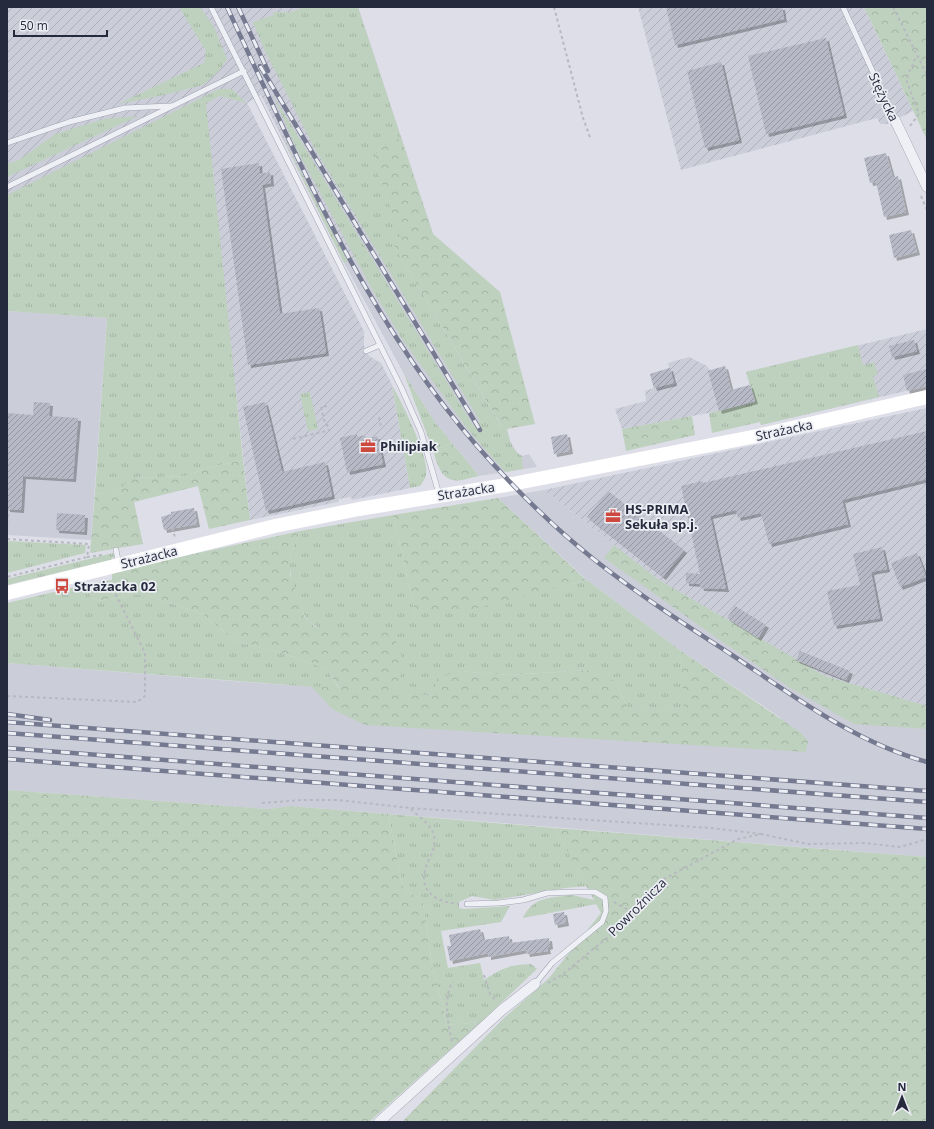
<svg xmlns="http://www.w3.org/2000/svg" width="934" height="1129" font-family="'Open Sans',sans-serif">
<defs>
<pattern id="industrial-furrows" width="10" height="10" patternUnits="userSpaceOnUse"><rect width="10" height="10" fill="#cbcdd9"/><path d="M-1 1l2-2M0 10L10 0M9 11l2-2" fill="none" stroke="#aeb0bb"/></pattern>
<pattern id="grass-tufts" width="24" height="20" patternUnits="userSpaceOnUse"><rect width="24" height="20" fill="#bed1be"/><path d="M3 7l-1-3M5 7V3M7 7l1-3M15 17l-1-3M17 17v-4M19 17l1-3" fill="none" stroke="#a3b4a4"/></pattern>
<pattern id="forest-crowns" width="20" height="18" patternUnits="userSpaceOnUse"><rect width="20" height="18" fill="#bed1be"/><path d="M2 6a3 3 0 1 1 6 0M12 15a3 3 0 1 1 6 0" fill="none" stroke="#a3b4a4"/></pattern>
<pattern id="building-hatch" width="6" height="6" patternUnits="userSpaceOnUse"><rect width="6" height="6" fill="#b7b9c6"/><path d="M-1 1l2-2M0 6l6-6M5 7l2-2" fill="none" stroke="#9597a2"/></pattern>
<filter id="shadow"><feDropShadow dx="3" dy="3" stdDeviation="0" flood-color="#0004"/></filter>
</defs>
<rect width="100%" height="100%" fill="#dddee7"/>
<g fill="#cbcdd9">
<path d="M 394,246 L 501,426 L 507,429 L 510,441 L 517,453 L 522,456 L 529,454 L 537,467 L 479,476 L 435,422 L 404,374 L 344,263 L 355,257 L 356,259 Z"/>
<path d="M 7,311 L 107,318 L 91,540 L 7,535 Z"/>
<path d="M 544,490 L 659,580 L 788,656 L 825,676 L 927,706 L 927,857 L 290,806 L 269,809 L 7,790 L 7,663 L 243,682 L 781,718 L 681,651 L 587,580 L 498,498 Z"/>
</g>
<g fill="url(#industrial-furrows)">
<path d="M 7,7 L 358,7 L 433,234 L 356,259 L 355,257 L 344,263 L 261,95 L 247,103 L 364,331 L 364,346 L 369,356 L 381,363 L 392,385 L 410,488 L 352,500 L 351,497 L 339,499 L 338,502 L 250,520 L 236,391 L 7,201 Z"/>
<path d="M 638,7 L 864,7 L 913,111 L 887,124 L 880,124 L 877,118 L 681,170 Z"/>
<path d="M 927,329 L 927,386 L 761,425 L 754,402 L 730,409 L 622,429 L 615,409 L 646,401 L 645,391 L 654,388 L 650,374 L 669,368 L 668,363 L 689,357 L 707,366 L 710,370 L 725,366 L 731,390 L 750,385 L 746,372 Z"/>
<path d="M 927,408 L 927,706 L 825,676 L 788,656 L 659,580 L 544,490 Z"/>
</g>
<g fill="url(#grass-tufts)">
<path d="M 179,7 L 200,7 L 214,27 L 227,59 L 219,71 L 203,85 L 164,95 L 118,104 L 204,63 L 206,51 Z"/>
<path d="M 304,7 L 358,7 L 401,137 C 387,144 378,145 374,161 L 404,243 L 394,246 L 501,426 L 507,429 C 509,440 512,450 522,456 L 523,469 L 505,472 L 469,431 L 404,342 L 373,291 L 297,150 L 273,95 L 473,425 L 480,421 L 315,149 L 266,53 L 253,22 L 273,15 L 274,12 L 291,12 Z"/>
<path d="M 219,89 L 232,89 L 246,103 L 220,96 L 206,103 L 243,460 L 207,468 L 185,476 L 132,478 C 119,492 113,495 95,493 L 107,318 L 7,311 L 7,195 Z"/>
<path d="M 138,116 L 7,177 L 7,164 L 19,160 L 55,134 L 104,119 Z"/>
<path d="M 278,129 L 348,262 L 344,263 Z"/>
<path d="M 858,345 L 863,365 L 874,362 L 878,375 L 873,376 L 879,397 L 761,425 L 760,422 L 712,433 L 709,413 L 755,402 L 746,372 Z"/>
<path d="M 404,374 L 435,422 L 452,443 L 433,450 Z"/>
<path d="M 392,385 C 401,401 430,458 426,475 C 425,479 422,483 420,486 L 410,488 Z"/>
<path d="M 310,392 L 318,429 L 308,431 L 300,394 Z"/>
<path d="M 393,515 L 415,612 L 545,590 L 587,580 L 681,651 L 685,712 L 628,709 L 616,683 L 589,670 L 506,675 L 458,671 L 433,696 L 393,693 L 353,632 C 341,632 325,632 314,625 C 298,616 288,575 290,557 C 292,549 297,539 300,531 Z"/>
<path d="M 8,541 L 86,545 L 85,553 L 7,573 Z"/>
<path d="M 113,553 L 114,556 L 111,560 L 7,585 L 7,579 Z"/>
<path d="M 84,585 L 92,598 L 100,601 L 132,595 L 147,595 L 203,614 L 235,641 L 285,654 L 327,669 L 339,689 L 7,663 L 7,603 Z"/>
<path d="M 388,814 L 555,828 L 587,886 L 565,888 L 495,900 L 472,896 L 459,902 L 459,908 L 464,909 L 510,906 L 501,922 L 441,931 L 448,968 L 480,963 L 484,980 C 502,968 509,965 531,964 L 537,969 L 481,1022 L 446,1025 L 443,1006 L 433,971 L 423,902 L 403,887 Z"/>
<path d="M 572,895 L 594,900 L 597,904 L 523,918 C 533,896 551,898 572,895 Z"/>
</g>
<g fill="url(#forest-crowns)">
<path d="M 864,7 L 927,7 L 927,140 Z"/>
<path d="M 401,137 L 433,234 L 500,292 L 535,424 L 507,429 L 502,427 L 394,246 L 403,243 L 374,161 C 378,145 387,144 401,137 Z"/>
<path d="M 692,416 L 695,435 L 626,451 L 622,429 Z"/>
<path d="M 452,443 L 479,476 C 472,477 460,482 453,480 C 440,478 436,460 433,450 Z"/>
<path d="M 243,460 L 250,520 L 209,529 L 198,486 L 134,502 L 143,544 L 90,553 L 95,493 C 113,494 119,492 131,478 L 185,476 L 207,468 Z"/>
<path d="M 498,498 L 586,580 L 478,608 L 449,613 L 415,612 L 393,515 Z"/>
<path d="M 300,531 L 290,556 L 290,574 L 304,616 L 314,626 L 334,631 L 374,630 L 393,634 L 401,655 L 402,672 L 393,693 L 433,696 L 437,679 L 458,671 L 506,675 L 589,670 L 608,676 L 616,683 L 628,709 L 684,712 L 681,651 L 800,732 L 808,741 L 806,752 L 365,725 L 332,709 L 311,686 L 339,688 L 327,669 L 285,654 L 235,641 L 203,614 L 147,595 L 132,595 L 100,601 L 92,598 L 84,585 L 112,580 L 112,573 L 128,568 Z"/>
<path d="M 614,545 L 659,580 L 825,676 L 927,706 L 927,729 L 854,724 L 792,689 L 711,634 L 604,558 Z"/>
<path d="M 7,790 L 269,809 L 290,806 L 388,814 L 403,887 L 423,902 L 433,971 L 443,1006 L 446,1025 L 481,1022 L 369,1122 L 7,1122 Z"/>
<path d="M 555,828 L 927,857 L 927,1122 L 402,1122 L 504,1018 L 549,978 L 601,913 Z"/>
</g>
<g fill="url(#building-hatch)" filter="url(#shadow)">
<path d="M 666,7 L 782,7 L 784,19 L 675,45 Z"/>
<path d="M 826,38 L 844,115 L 766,134 L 748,56 Z"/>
<path d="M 721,62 L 739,140 L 705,148 L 687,71 Z"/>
<path d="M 886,153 L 893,178 L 898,176 L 906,212 L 884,217 L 876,182 L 870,183 L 864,158 Z"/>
<path d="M 259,163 L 260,174 L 270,172 L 271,183 L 262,185 L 280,314 L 319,308 L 326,353 L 248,365 L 221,169 Z"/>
<path d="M 911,230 L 917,252 L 894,258 L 889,235 Z"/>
<path d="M 914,340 L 917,351 L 892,357 L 889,346 Z"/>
<path d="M 725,366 L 731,390 L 750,385 L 755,401 L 719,411 L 708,371 Z"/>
<path d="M 670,368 L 674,383 L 654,388 L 650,374 Z"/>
<path d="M 927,369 L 927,386 L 907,391 L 903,375 Z"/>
<path d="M 34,402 L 50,403 L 49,416 L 78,418 L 73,479 L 23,476 L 21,510 L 7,509 L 7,413 L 33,415 Z"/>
<path d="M 265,402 L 282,472 L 325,462 L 332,496 L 266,511 L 243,407 Z"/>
<path d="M 927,431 L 927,479 L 842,500 L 848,524 L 769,544 L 761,513 L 738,518 L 736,510 L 710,516 L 726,589 L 701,588 L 700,584 L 686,583 L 686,573 L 700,574 L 681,486 L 703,481 L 703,483 Z"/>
<path d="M 357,434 L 357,437 L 365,435 L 366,439 L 377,436 L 383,464 L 347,472 L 340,438 Z"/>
<path d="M 567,434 L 570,451 L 554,454 L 551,437 Z"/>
<path d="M 608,491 L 684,550 L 663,577 L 587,517 Z"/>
<path d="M 194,508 L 197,524 L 164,530 L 161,517 L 171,514 L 171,512 Z"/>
<path d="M 57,513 L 85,515 L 84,532 L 56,530 Z"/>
<path d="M 882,547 L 887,569 L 871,572 L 880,618 L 834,626 L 827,591 L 860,585 L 853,554 Z"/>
<path d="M 917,553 L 926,577 L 900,587 L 891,563 Z"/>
<path d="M 735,606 L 766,625 L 758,638 L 727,618 Z"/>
<path d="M 800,651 L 850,671 L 846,680 L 796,660 Z"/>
<path d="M 564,912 L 566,923 L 555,925 L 553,914 Z"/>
<path d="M 480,929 L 483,940 L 509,936 L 510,943 L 549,938 L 550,946 L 547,947 L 548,951 L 527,954 L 526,950 L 488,957 L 488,953 L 450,961 L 447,946 L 451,946 L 449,935 Z"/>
</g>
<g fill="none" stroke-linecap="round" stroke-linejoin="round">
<g stroke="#a2a4b1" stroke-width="6">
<g id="lane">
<path d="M 211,7 L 401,387 L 421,432 L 439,494"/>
<path d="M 843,7 L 895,120"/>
<path d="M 7,143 L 69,122 L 125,108 L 171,106"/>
<path d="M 7,187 L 244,71"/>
<path d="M 366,351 L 380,345"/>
<path d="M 116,550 L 119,565"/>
<path d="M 467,904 L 499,903 L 523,900 L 547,893 L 577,892 L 595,892 L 605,898 L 606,911 L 602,922 L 552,963 L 535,984"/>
</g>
</g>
<g stroke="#a2a4b1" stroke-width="11">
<g id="street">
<path d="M 895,120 L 927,187"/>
<path d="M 379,1122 L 503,1009 L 535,984"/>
</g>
</g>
<g stroke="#b7b9c1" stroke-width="2" stroke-dasharray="3 3" stroke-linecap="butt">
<path d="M 554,7 L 583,118 L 591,140"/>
<path d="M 893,7 L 927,75"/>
<path d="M 910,126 L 919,114 L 906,79 L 916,57"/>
<path d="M 921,196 L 927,210"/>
<path d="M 379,417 L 381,427"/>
<path d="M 293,439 L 330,430 L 324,420 L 321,407 L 327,406"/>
<path d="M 7,523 L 9,509"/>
<path d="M 172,528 L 175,537"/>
<path d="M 7,539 L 89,544 L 87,557 L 7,577"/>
<path d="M 87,557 L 102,555"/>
<path d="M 7,696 L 137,702 L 145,696 L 145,653 L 109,581"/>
<path d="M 262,803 L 302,800 L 338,800 L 410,808 L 711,828 L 761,834"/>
<path d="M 411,809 C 418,816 432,825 434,836 C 437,850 427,859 425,871 C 419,894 441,903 459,904"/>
<path d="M 614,902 L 632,912"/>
<path d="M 484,975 L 490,994 L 496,1001"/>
<path d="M 548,983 L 563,974 L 620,927 L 643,899 L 664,879 L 738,839 L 761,834 L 808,844 L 863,843 L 900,847 L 927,839"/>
<path d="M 452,1041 C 448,1026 443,993 453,982"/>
</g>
<use href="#lane" stroke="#eff0f5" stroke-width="5"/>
<use href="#street" stroke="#eff0f5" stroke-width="10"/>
<path stroke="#fff" stroke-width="14" d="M 7,593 L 275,526 L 359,509 L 512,484 L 757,436 L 927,397"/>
<g stroke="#767a90" stroke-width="4.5">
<g id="rail">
<path d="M 227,7 C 298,159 366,319 477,446 C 513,487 553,527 596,561 C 639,595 686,625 732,655 C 794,696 854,742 927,762"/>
<path d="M 238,7 L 268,71"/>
<path d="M 260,66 L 480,430"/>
<path d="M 7,714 L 50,720"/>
<path d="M 7,722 L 927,791"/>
<path d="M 7,733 L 927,802"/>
<path d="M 7,748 L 927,818"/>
<path d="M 7,759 L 927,829"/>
</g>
</g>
<use href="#rail" stroke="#eceef4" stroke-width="3" stroke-dasharray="9" stroke-linecap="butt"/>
</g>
<defs>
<g id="office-bare" transform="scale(1.2)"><path d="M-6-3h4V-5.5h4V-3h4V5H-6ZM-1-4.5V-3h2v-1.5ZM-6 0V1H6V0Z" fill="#cd4940" stroke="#eceef4" stroke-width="2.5" paint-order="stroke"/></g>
<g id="bus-bare" transform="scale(1.2)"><path d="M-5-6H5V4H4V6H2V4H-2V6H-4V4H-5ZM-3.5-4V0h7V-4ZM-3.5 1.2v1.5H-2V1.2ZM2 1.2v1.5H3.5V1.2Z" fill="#cd4940" stroke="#eceef4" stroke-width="2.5" paint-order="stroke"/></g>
</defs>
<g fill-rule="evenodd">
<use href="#office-bare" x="368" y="446"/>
<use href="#office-bare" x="613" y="516"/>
<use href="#bus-bare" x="62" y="586"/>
</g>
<g text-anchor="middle" stroke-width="3.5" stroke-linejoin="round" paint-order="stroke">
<g font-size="13" fill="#262a3d" stroke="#eceef4">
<text transform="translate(884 97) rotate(65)" y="5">Stężycka</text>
<text transform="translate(784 430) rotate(-12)" y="5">Strażacka</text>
<text transform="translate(466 491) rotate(-9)" y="5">Strażacka</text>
<text transform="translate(149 557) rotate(-14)" y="5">Strażacka</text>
<text transform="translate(637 907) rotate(-45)" y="5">Powroźnicza</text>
</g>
<g font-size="13" font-weight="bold" fill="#262a3d" stroke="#eceef4" text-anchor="start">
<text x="380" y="451">Philipiak</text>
<text x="625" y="514">HS-PRIMA<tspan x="625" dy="15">Sekuła sp.j.</tspan></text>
<text x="74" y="591">Strażacka 02</text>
</g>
</g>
<rect width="934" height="1129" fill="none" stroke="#262a3d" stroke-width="16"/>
<g transform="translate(902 1097)" stroke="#eceef4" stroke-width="3" paint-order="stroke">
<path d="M0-3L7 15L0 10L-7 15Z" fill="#262a3d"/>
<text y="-6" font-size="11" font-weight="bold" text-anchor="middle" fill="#262a3d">N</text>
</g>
<path d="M14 30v6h93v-6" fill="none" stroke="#262a3d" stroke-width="2"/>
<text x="20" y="30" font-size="12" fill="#262a3d" stroke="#eceef4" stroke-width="3" paint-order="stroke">50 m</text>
</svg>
